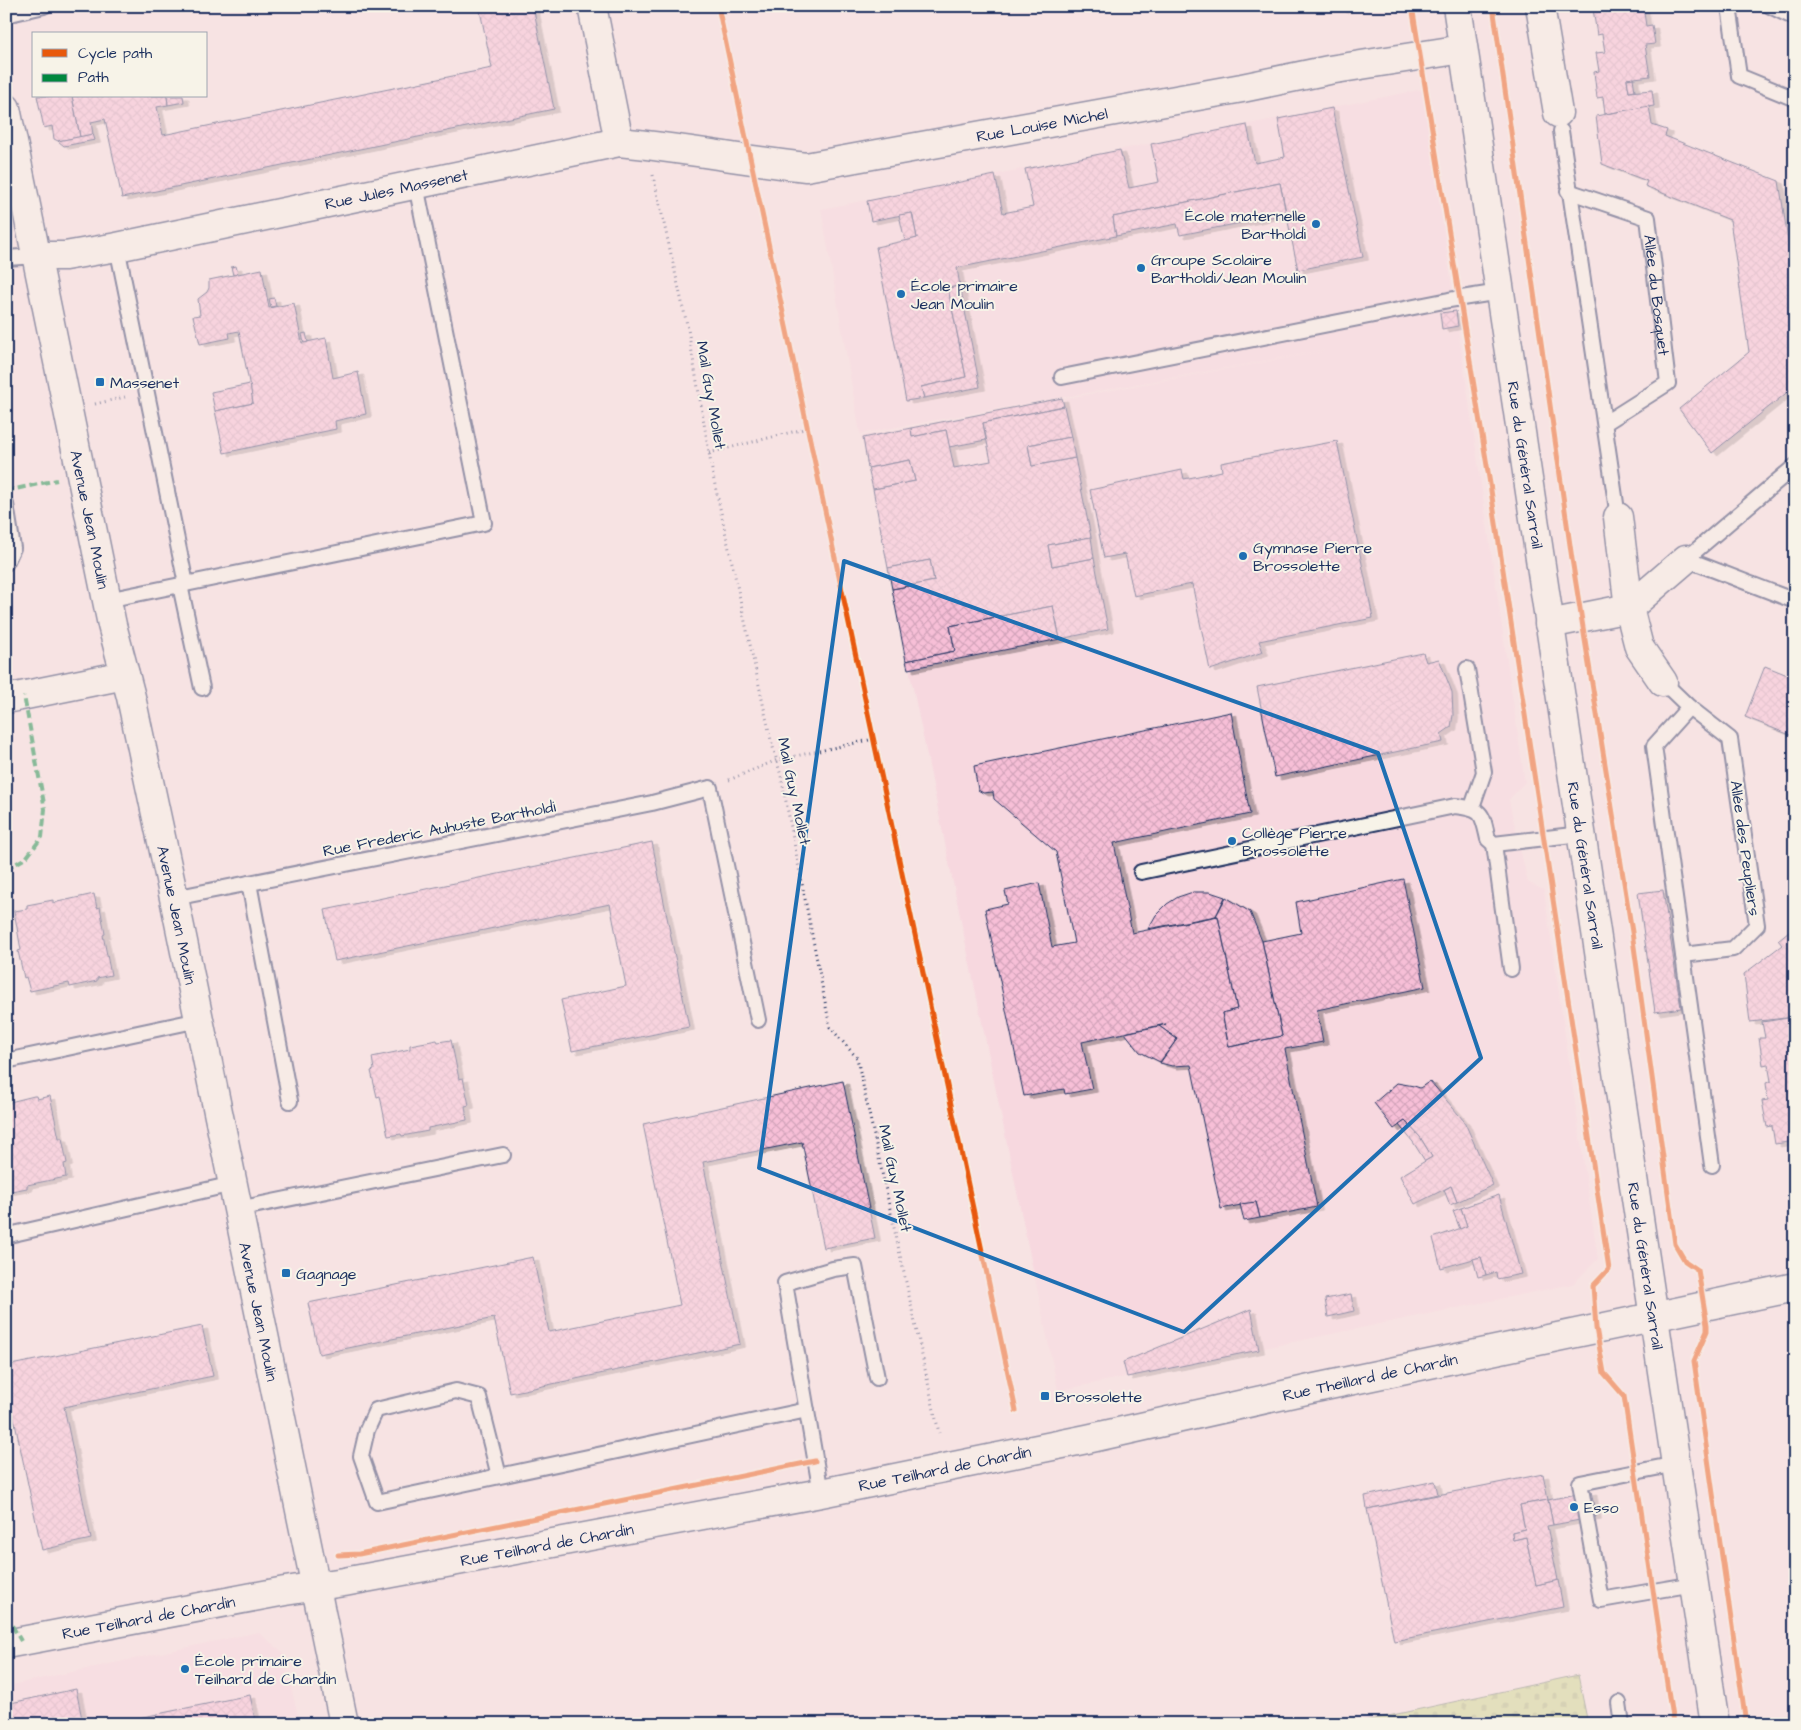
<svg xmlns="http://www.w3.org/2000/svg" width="1801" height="1730" font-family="'Architects Daughter',sans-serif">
<defs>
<pattern id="cemetery-stones" width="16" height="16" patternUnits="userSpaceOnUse" patternTransform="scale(1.25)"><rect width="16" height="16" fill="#cbda8e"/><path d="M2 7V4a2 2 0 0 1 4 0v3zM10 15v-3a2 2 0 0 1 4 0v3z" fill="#aebb7d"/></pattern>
<pattern id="building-cross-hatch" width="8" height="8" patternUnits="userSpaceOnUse" patternTransform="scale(1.25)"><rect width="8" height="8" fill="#f7bfd7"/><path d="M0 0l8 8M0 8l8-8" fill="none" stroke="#d3a4bb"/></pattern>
<filter id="shadow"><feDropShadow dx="5.5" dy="3" stdDeviation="0" flood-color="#0004"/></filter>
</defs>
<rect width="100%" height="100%" fill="#f7e3e3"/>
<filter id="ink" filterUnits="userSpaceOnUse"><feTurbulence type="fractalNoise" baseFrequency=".02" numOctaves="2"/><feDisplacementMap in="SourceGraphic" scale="10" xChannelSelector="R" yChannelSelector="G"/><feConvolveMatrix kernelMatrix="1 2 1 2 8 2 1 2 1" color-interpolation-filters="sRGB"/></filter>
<g filter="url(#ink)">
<g fill="#f7d8df">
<path d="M 1423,89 L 1525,782 L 1509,800 L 1528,882 L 1544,890 L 1598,1259 L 1573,1284 L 1058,1391 L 861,436 L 1333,349 L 860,434 L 821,209 Z"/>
<path d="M 258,1632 L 283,1652 L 300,1724 L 6,1724 L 6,1686 Z"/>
</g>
<path fill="url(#cemetery-stones)" stroke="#738476" d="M 1578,1675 L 1588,1724 L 1351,1724 Z"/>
<g fill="url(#building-cross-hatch)" stroke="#1b2f5e" filter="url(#shadow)">
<path d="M 479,6 L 533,6 L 554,109 L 122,198 L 105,119 L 91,122 L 93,134 L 80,137 L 72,96 L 167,96 L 168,105 L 157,107 L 163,135 L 492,68 Z"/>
<path d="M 1340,6 L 1361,6 L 1341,10 Z"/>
<path d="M 1598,6 L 1643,6 L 1646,26 L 1652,25 L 1655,44 L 1645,45 L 1650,76 L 1627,79 L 1629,92 L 1652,90 L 1654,106 L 1605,114 L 1603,97 L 1597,98 L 1594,72 L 1599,71 L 1596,53 L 1605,52 L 1602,34 L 1597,35 L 1593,9 L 1599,9 Z"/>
<path d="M 1633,78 L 1635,91 L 1629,92 L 1627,79 Z"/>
<path d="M 37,96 L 72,96 L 80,137 L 58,141 L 54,139 L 52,126 L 44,128 Z"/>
<path d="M 167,96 L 183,96 L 184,102 L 168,105 Z"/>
<path d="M 1649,106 L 1652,125 L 1667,130 L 1665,136 L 1779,181 L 1795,287 L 1795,386 L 1712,453 L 1679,409 L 1749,352 L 1730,220 L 1645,186 L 1647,181 L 1602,164 L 1596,116 Z"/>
<path d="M 1332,108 L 1363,257 L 1298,270 L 1280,183 L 1113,217 L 1116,236 L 957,268 L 960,286 L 948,288 L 966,377 L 921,387 L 924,398 L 906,401 L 876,247 L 917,238 L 912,213 L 871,221 L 867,201 L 995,175 L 1003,213 L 1033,207 L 1025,169 L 1120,150 L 1129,188 L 1159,182 L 1151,144 L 1247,125 L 1255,163 L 1285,157 L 1278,119 Z"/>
<path d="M 93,134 L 95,140 L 64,146 L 58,141 Z"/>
<path d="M 1280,183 L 1286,214 L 1180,235 L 1177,224 L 1116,236 L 1113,217 Z"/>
<path d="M 912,213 L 917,238 L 905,241 L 899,215 Z"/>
<path d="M 236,266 L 238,274 L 233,275 L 231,267 Z"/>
<path d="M 262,269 L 269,308 L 294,303 L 302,343 L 326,338 L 333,378 L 358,372 L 366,414 L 335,421 L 336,429 L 224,453 L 215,411 L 253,403 L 239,331 L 229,333 L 230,338 L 200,344 L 193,316 L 200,315 L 198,299 L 207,292 L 209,288 L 209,280 Z"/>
<path d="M 960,286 L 980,387 L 924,398 L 921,387 L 966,377 L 948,288 Z"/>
<path d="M 274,298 L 276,306 L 271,307 L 269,299 Z"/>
<path d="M 1456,311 L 1458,326 L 1442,329 L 1440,313 Z"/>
<path d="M 306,333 L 308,342 L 304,343 L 302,334 Z"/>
<path d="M 250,384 L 253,403 L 215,411 L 211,392 Z"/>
<path d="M 1062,398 L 1064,406 L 983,423 L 986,440 L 949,447 L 946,430 L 912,437 L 911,428 Z"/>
<path d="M 1064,406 L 1071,437 L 1028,445 L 1032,466 L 1075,458 L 1091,537 L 1048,545 L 1052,566 L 1094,558 L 1108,629 L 1060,639 L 1053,606 L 950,626 L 955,651 L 906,661 L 892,589 L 934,581 L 930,560 L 888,568 L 873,489 L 915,481 L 910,460 L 868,468 L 863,438 L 911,428 L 912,437 L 946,430 L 954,468 L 991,461 L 983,423 Z"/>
<path d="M 1071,437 L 1075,458 L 1032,466 L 1028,445 Z"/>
<path d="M 1337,441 L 1373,618 L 1259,641 L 1263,652 L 1210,670 L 1192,584 L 1134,596 L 1125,554 L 1104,558 L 1090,490 L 1182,470 L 1184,479 L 1222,471 L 1221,463 Z"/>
<path d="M 910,460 L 915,481 L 873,489 L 868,468 Z"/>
<path d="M 1091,537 L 1094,558 L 1052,566 L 1048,545 Z"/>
<path d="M 930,560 L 934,581 L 892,589 L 888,568 Z"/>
<path d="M 1053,606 L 1060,639 L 908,669 L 906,661 L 955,651 L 950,626 Z"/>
<path d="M 1423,653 L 1426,662 L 1439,659 L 1452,692 L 1453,715 L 1451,727 L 1441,734 L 1443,742 L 1275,777 L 1257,687 Z"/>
<path d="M 1765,666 L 1795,678 L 1795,737 L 1745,717 Z"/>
<path d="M 1231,712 L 1250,814 L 1114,843 L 1132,933 L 1218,916 L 1237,1009 L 1222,1013 L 1229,1047 L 1282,1036 L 1262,941 L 1301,933 L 1296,902 L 1403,879 L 1425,987 L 1317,1010 L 1323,1042 L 1285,1049 L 1317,1207 L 1260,1218 L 1256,1202 L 1221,1209 L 1191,1065 L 1172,1066 L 1160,1063 L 1177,1039 L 1159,1026 L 1166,1024 L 1082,1042 L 1092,1089 L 1065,1094 L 1064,1089 L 1024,1096 L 985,909 L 1008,904 L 1005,891 L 1039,883 L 1052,947 L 1074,943 L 1056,852 L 994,799 L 993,792 L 983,793 L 978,790 L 974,766 Z"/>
<path d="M 652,842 L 689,1027 L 572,1051 L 561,1000 L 626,986 L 610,904 L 335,961 L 325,910 Z"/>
<path d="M 1663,890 L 1681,1008 L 1655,1012 L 1638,893 Z"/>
<path d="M 1193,892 L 1210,892 L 1225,897 L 1216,916 L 1148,929 L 1156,915 L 1167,904 L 1178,897 Z"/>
<path d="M 94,894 L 97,908 L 100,907 L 105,934 L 103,935 L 111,975 L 97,978 L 97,981 L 70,987 L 69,983 L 30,991 L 26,977 L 24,978 L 18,951 L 21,950 L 14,911 L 27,909 L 27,905 L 53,900 L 53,903 Z"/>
<path d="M 1226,897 L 1250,912 L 1262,941 L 1282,1036 L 1229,1047 L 1222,1013 L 1237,1009 L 1218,916 L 1216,916 Z"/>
<path d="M 1795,926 L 1795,1017 L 1750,1022 L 1744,974 L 1782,945 L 1778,940 Z"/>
<path d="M 1795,1017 L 1795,1035 L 1791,1036 L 1795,1059 L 1795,1141 L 1775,1144 L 1772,1126 L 1767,1127 L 1762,1101 L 1768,1100 L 1766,1083 L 1771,1081 L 1768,1064 L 1763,1065 L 1759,1038 L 1765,1038 L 1762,1022 Z"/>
<path d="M 1159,1026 L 1177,1039 L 1160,1062 L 1140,1052 L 1125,1033 Z"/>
<path d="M 437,1040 L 438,1042 L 451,1040 L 459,1079 L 463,1078 L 469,1105 L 465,1106 L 467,1120 L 428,1128 L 428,1131 L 402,1136 L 401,1134 L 388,1136 L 380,1096 L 377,1097 L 371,1071 L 374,1070 L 372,1057 L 410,1049 L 410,1045 Z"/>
<path d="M 843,1081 L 875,1238 L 824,1248 L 802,1142 L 703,1162 L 740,1344 L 510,1393 L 494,1318 L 319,1354 L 308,1303 L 533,1257 L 549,1332 L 680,1305 L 643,1124 Z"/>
<path d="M 1430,1081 L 1464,1121 L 1493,1185 L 1457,1202 L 1451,1186 L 1415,1204 L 1400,1176 L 1432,1157 L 1420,1137 L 1405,1121 L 1394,1129 L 1374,1103 L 1397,1083 L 1414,1086 L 1420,1088 Z"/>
<path d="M 34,1096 L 36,1096 L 37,1099 L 50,1096 L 59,1138 L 62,1138 L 67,1163 L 64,1164 L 66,1177 L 27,1185 L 27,1188 L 6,1192 L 6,1105 L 10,1104 L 10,1102 Z"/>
<path d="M 1405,1121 L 1420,1137 L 1432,1157 L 1425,1161 L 1413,1142 L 1399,1125 Z"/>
<path d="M 1451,1186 L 1457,1202 L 1450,1205 L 1444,1190 Z"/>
<path d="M 1499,1195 L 1521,1274 L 1497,1279 L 1496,1272 L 1486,1275 L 1481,1257 L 1441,1268 L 1433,1238 L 1467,1226 L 1461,1208 Z"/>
<path d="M 1256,1202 L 1260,1218 L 1244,1221 L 1240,1204 Z"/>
<path d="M 1461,1208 L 1467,1226 L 1460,1229 L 1453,1211 Z"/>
<path d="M 1481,1257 L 1486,1275 L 1478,1277 L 1473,1259 Z"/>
<path d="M 1351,1294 L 1354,1311 L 1328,1317 L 1325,1299 Z"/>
<path d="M 1251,1309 L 1259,1350 L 1127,1377 L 1123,1362 Z"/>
<path d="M 202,1326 L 213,1376 L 64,1407 L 91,1539 L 42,1550 L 6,1381 L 6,1366 Z"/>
<path d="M 1543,1474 L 1548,1500 L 1520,1505 L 1525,1529 L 1512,1532 L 1513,1540 L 1526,1537 L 1536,1585 L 1558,1580 L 1563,1607 L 1394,1641 L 1367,1509 Z"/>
<path d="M 1435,1481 L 1438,1494 L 1367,1509 L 1365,1496 Z"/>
<path d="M 1591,1491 L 1596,1517 L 1553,1525 L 1548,1500 Z"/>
<path d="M 1548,1500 L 1553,1525 L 1547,1526 L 1558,1580 L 1536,1585 L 1526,1537 L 1513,1540 L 1512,1532 L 1525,1529 L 1520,1505 Z"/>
<path d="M 76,1689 L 83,1724 L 6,1724 L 6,1704 Z"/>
<path d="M 250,1695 L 256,1724 L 109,1724 Z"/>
</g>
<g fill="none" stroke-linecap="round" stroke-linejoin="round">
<g stroke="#1b2f5e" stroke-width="18">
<g id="lane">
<path d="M 1729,6 L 1739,76 L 1795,99"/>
<path d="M 1770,6 L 1795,18"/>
<path d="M 6,15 L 44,6"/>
<path d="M 1561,131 L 1618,517"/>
<path id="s1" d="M 1568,191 L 1648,218 L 1668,383 L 1605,423"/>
<path d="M 117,247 L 186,584"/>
<path d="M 6,258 L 37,256"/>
<path d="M 1062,377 L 1449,300 L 1500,292"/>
<path d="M 1795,466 L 1686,559 L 1795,601"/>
<path d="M 6,504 L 13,548 L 6,563"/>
<path d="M 180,585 L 202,688"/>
<path d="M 107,600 L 484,523 L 416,185"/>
<path d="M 1467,669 L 1484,772 L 1472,807"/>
<path d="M 1663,682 L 1689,707 L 1654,746 L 1712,1165"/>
<path d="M 1494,844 L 1511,969"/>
<path d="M 1141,872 L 1455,806 C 1483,809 1482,813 1488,839 L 1494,844 L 1581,834"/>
<path d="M 249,883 L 290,1101"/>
<path d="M 174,898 L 652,803 L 710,788 L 758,1020"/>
<path d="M 1683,955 L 1733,949 L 1757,925 L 1730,739 L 1689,707"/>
<path d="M 6,1061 L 199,1020"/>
<path d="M 238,1209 L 503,1155"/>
<path d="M 9,1235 L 233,1184"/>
<path d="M 1676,1464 L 1580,1483 L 1601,1600 L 1694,1584"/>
<path d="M 499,1476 L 479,1397 L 456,1391 L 376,1410 L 367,1430 L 361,1456 L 377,1502 C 520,1472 664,1441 807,1410"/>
<path d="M 821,1493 L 785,1283 L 833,1269 L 855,1266 L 877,1378"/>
<path d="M 1619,1703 L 1622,1724"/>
</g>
</g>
<g stroke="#1b2f5e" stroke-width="31">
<g id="street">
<path d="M 592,6 L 619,142"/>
<path d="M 1540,6 L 1558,113"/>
<path id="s2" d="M 37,256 L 65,256 L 117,247 L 619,142 C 682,148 743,160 806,167 L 1242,88 L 1329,70 L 1463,49"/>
<path d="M 1618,517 L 1629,608 L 1639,647 L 1663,682"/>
<path d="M 1549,624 L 1629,608 L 1686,559"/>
<path d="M 6,699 L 125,675"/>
<path id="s3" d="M 6,1644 L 285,1591 L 344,1582 L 821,1493 L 1087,1439 L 1315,1388 L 1795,1287"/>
</g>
</g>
<g stroke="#1b2f5e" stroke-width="31">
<g id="secondary">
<path id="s4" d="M 1457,6 L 1715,1724"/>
<path id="s5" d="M 6,108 L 112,625 L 131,697 L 174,898 L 344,1724"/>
</g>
</g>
<g stroke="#1b2f5e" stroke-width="3" stroke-dasharray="1 4" stroke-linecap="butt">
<path d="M 653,175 L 688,329 L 713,476 L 771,740 L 781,776 L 830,1027 L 857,1058 L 939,1433"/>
<path d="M 95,404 L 125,397"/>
<path d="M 709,453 L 808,428"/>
<path d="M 729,780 L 777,760 L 874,739"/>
</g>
<use href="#lane" stroke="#f7f3e8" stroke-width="14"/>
<use href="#street" stroke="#f7f3e8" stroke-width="28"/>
<use href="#secondary" stroke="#f7f3e8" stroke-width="28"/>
<g stroke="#00873e" stroke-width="4" stroke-dasharray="8 4" stroke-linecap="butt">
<path d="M 6,491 L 57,480"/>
<path d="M 6,869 L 26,858 L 42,837 L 45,809 L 24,696"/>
<path d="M 6,1615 L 21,1641"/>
</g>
<g stroke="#f7f3e8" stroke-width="8">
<g id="cycleway">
<path d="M 718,6 L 1016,1411"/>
<path d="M 1412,6 L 1490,484 L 1609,1269 L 1593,1286 L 1596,1328 L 1604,1373 L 1624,1396 L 1673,1724"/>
<path d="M 1493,6 L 1572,559 L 1632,932 L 1675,1244 L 1685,1261 L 1698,1270 L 1707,1325 L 1707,1331 L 1694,1361 L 1746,1724"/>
<path d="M 338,1555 L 359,1554 L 815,1461"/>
</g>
</g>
<use href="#cycleway" stroke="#e8590c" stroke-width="5"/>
</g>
</g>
<path d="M0 0H1801V1730H0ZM 844,561 L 1378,753 L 1481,1058 L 1184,1332 L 759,1168 Z" fill="#f7e3e3" fill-opacity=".55" fill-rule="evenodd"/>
<path fill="none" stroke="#1f6fb2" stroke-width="4" stroke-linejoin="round" d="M 844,561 L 1378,753 L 1481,1058 L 1184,1332 L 759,1168 Z"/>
<g fill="#1f6fb2" stroke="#f7f3e8" stroke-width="2">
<circle cx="1316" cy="224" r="5"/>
<circle cx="1141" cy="268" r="5"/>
<circle cx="901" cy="294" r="5"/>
<rect x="95" y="377" width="10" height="10" rx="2.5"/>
<circle cx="1243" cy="556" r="5"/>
<circle cx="1232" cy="841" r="5"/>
<rect x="281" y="1268" width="10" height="10" rx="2.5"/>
<rect x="1040" y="1391" width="10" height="10" rx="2.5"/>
<circle cx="1574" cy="1507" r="5"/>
<circle cx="185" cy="1669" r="5"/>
</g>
<g text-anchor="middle" stroke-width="4" stroke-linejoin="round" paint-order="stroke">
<g font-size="16" fill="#1b2f5e" stroke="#f7f3e8">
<text dy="6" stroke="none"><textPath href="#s2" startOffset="1022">Rue Louise Michel</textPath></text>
<text dy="6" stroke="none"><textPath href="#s2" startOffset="366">Rue Jules Massenet</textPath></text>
<text dy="6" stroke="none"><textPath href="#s1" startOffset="162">Allée du Bosquet</textPath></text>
<text transform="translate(712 395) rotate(80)" y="6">Mail Guy Mollet</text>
<text dy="6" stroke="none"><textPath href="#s4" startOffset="464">Rue du Général Sarrail</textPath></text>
<text dy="6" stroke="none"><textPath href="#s5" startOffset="420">Avenue Jean Moulin</textPath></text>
<text transform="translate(795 791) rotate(78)" y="6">Mail Guy Mollet</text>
<text transform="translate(439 828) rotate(-11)" y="6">Rue Frederic Auhuste Bartholdi</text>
<text transform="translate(1746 848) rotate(82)" y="6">Allée des Peupliers</text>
<text dy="6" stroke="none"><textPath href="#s4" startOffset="869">Rue du Général Sarrail</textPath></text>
<text dy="6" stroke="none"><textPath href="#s5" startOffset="825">Avenue Jean Moulin</textPath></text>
<text transform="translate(896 1178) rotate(78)" y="6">Mail Guy Mollet</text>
<text dy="6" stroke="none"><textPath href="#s4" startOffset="1274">Rue du Général Sarrail</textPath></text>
<text dy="6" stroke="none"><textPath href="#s5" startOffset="1230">Avenue Jean Moulin</textPath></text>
<text dy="6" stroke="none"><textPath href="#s3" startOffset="1390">Rue Theillard de Chardin</textPath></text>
<text dy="6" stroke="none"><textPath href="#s3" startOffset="955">Rue Teilhard de Chardin</textPath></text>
<text dy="6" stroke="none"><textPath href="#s3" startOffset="550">Rue Teilhard de Chardin</textPath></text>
<text dy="6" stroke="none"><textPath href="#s3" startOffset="145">Rue Teilhard de Chardin</textPath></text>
</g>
<g font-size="16" fill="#1b2f5e" stroke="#f7f3e8" text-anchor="start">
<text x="1306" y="221" text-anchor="end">École maternelle<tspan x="1306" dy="18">Bartholdi</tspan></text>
<text x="1151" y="265">Groupe Scolaire<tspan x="1151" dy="18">Bartholdi/Jean Moulin</tspan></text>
<text x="911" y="291">École primaire<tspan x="911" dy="18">Jean Moulin</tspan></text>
<text x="110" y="388">Massenet</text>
<text x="1253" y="553">Gymnase Pierre<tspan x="1253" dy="18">Brossolette</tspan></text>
<text x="1242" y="838">Collège Pierre<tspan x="1242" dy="18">Brossolette</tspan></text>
<text x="296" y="1279">Gagnage</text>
<text x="1055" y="1402">Brossolette</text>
<text x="1584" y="1513">Esso</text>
<text x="195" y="1666">École primaire<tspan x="195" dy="18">Teilhard de Chardin</tspan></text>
</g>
</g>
<rect width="1801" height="1730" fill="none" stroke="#f7f3e8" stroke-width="25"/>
<rect x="12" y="12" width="1776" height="1705" fill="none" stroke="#1b2f5e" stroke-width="2" filter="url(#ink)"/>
<rect x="32" y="32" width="175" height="65" fill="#f7f3e8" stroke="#9fa5b1"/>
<rect x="42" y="49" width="25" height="8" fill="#e8590c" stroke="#9fa5b1"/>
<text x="78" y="58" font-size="15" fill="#1b2f5e">Cycle path</text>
<rect x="42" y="74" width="25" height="8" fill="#00873e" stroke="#9fa5b1"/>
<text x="78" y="82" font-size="15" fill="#1b2f5e">Path</text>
</svg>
